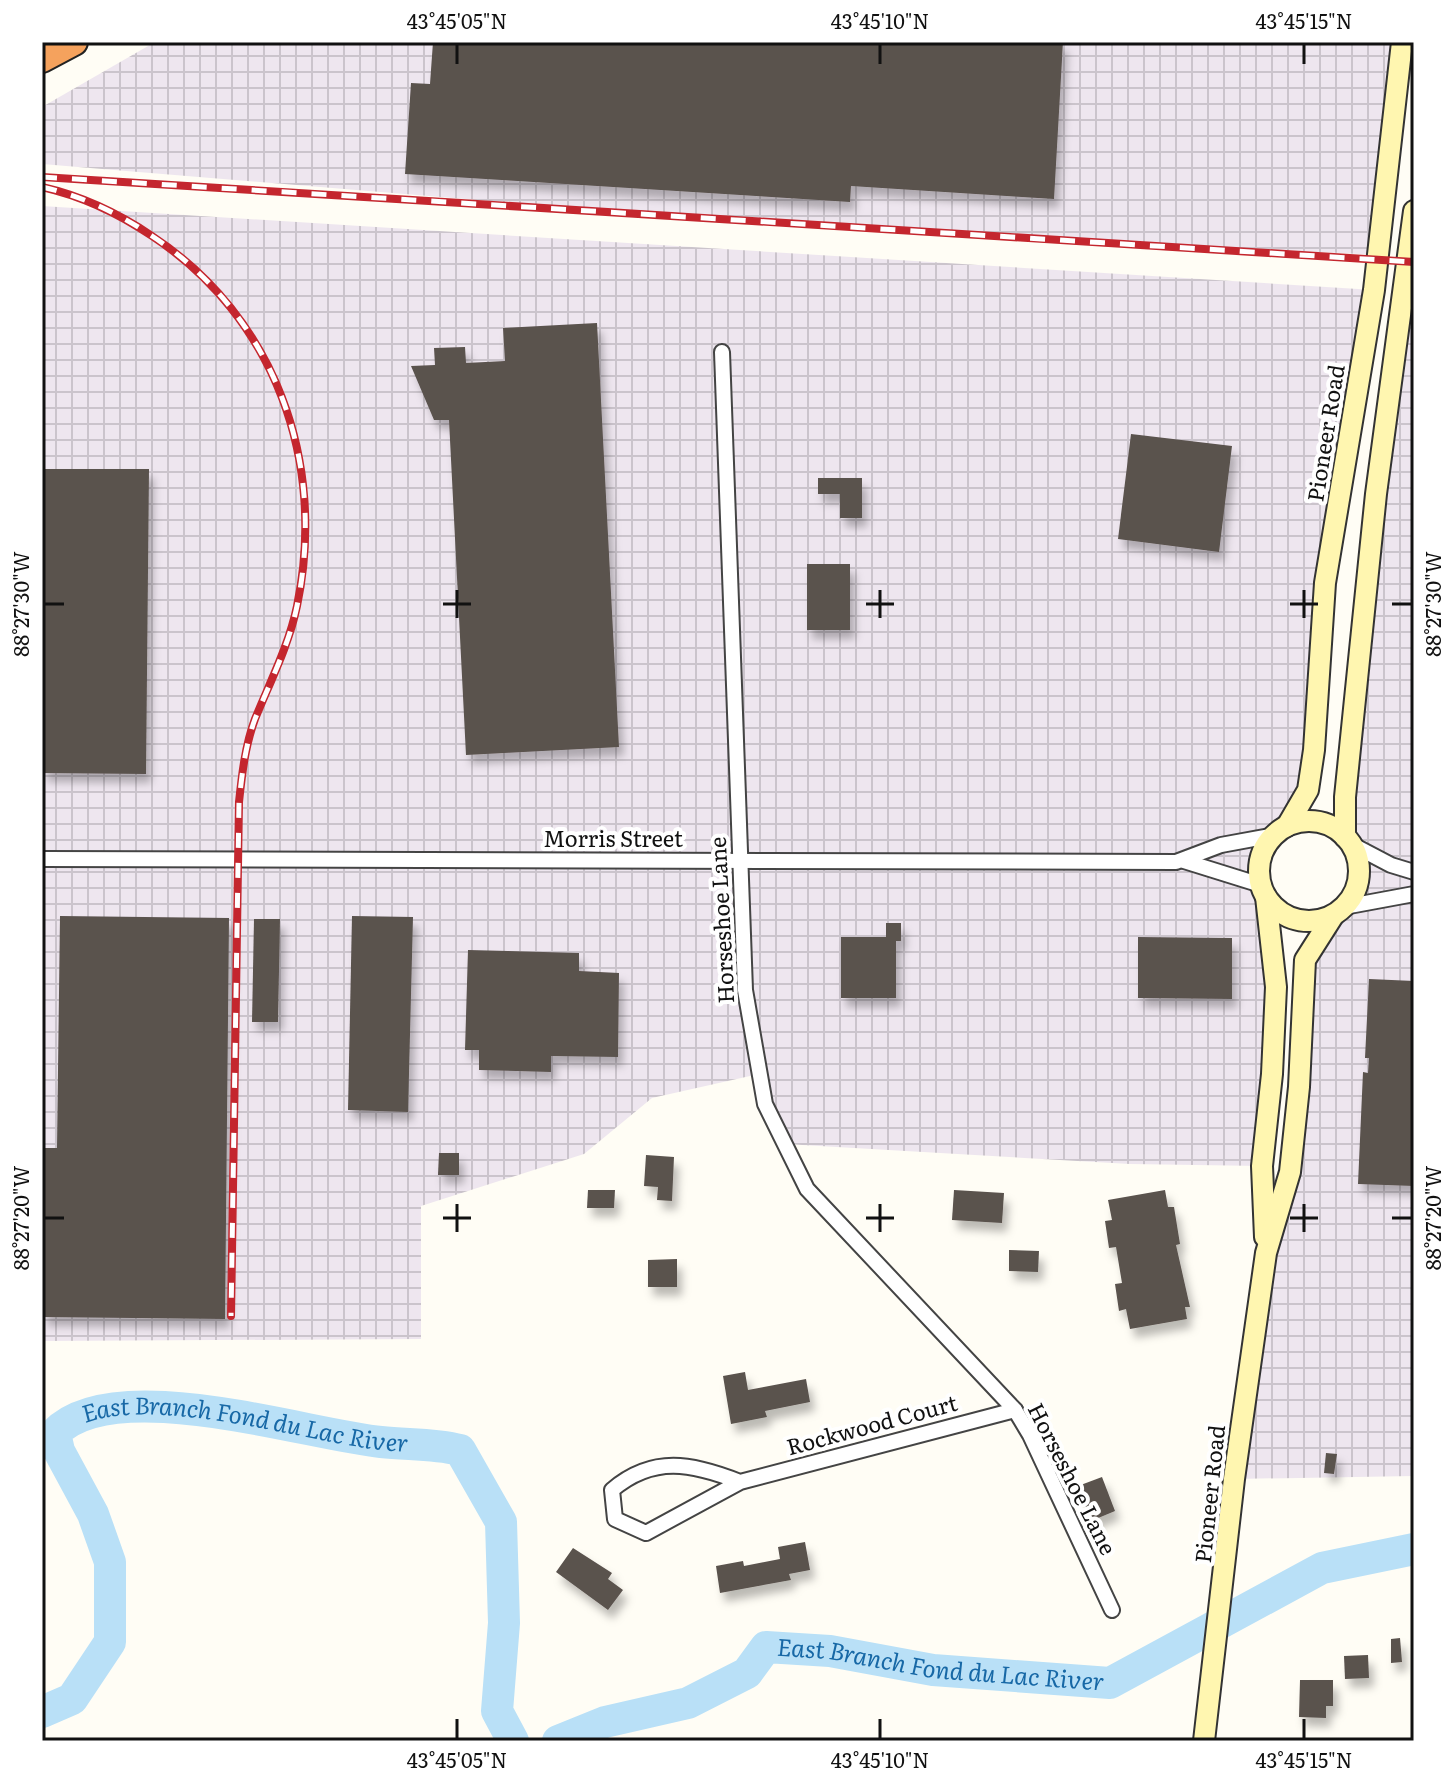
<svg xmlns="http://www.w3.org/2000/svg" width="1456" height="1783" font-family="Literata,serif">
<defs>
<pattern id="industrial-grid" width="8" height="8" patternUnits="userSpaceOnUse" patternTransform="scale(2)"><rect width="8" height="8" fill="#eee6ef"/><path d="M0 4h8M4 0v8" fill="none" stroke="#cbc4cc"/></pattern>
<filter id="shadow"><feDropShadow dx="5" dy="9" stdDeviation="4" flood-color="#0004"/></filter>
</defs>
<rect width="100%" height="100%" fill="#fffdf5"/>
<g fill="url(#industrial-grid)">
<path d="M 155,42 L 1402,42 L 1378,255 L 767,224 L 42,164 L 42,107 Z"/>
<path d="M 42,206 L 1374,290 L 1341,492 L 1308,790 L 1268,842 L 1259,871 L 1272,929 L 1262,1166 L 1130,1164 L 785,1144 L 759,1074 L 652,1098 L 584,1154 L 421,1206 L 421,1339 L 42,1341 Z"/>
<path d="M 1402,292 L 1414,293 L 1414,1476 L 1234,1479 L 1290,1172 L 1305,960 L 1351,899 L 1359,870 L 1345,797 Z"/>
</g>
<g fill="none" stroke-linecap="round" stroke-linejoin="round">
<g stroke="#b9e0f7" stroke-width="32">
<path id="s1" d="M 42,1712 L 72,1699 L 110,1642 L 110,1562 L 93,1514 L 59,1451 L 55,1433 C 113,1372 304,1434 381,1442 C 408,1445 433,1443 460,1450 L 501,1522 L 504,1623 L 497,1711 L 513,1741"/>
<path id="s2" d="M 558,1741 L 605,1722 L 688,1703 L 747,1673 L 766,1647 L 830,1651 L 933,1670 L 1110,1683 L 1322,1568 L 1414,1549"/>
</g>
</g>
<g fill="#5a524d" filter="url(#shadow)">
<path d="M 433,42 L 1063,42 L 1054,199 L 851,186 L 850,202 L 405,174 L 411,83 L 430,84 Z"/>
<path d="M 597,323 L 619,747 L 466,755 L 449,420 L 434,420 L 411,366 L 435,365 L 434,348 L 465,347 L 466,363 L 505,361 L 503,328 Z"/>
<path d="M 1131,434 L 1232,446 L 1219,552 L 1118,539 Z"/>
<path d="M 42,469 L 149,469 L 146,774 L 42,773 Z"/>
<path d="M 818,478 L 862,478 L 862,518 L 840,518 L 840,494 L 818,494 Z"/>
<rect x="807" y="564" width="43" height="66"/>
<path d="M 60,916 L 229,918 L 225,1319 L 42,1317 L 42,1148 L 57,1148 Z"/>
<path d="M 352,916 L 413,917 L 408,1112 L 348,1110 Z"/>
<path d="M 254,919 L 280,919 L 278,1022 L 252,1022 Z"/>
<path d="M 886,923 L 901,923 L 901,941 L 896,941 L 896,998 L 841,998 L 841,937 L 886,937 Z"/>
<path d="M 1138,937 L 1232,938 L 1232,999 L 1138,998 Z"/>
<path d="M 468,950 L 579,953 L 579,971 L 619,973 L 618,1057 L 551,1056 L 551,1072 L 479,1070 L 479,1050 L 465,1050 Z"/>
<path d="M 1369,979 L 1414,981 L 1414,1186 L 1358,1184 L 1363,1072 L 1368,1073 L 1369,1058 L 1365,1058 Z"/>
<path d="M 439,1153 L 459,1153 L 459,1175 L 438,1175 Z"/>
<path d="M 646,1155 L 674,1157 L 672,1201 L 657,1200 L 658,1187 L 644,1186 Z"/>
<path d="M 588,1190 L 615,1190 L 614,1208 L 587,1208 Z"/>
<path d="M 954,1190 L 1004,1193 L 1002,1223 L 952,1220 Z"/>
<path d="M 1165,1190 L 1168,1207 L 1174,1207 L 1180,1244 L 1176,1245 L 1190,1307 L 1185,1307 L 1187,1319 L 1130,1329 L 1126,1309 L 1119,1311 L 1115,1284 L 1122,1283 L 1116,1247 L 1109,1248 L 1105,1221 L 1112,1220 L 1108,1200 Z"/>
<path d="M 1009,1250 L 1039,1251 L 1038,1272 L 1009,1271 Z"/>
<path d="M 677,1259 L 677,1287 L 648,1287 L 648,1260 Z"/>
<path d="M 745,1372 L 748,1390 L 806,1379 L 810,1402 L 765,1411 L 767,1417 L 731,1424 L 723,1376 Z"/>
<path d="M 1326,1453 L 1337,1454 L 1334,1474 L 1324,1473 Z"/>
<path d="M 1102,1477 L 1115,1511 L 1091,1521 L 1078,1486 Z"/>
<path d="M 805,1542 L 810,1570 L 789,1574 L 791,1580 L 720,1593 L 716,1566 L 743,1561 L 744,1566 L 780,1559 L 778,1547 Z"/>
<path d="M 573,1548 L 612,1573 L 608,1579 L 623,1590 L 608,1610 L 556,1572 Z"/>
<path d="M 1400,1638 L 1402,1662 L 1391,1663 L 1391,1639 Z"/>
<path d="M 1368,1655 L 1369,1678 L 1345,1679 L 1344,1656 Z"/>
<path d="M 1300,1680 L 1333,1680 L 1333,1706 L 1326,1706 L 1326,1718 L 1299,1717 Z"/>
</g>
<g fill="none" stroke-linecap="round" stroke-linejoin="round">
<g stroke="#444" stroke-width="18">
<g id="minor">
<path d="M 722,352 L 745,990 L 765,1104 L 807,1189 L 1015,1410 L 1030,1435 L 1112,1610"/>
<path d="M 1351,844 L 1391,865 L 1414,872"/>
<path d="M 42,859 L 1176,862 L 1221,845 L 1275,835"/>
<path d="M 1184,861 L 1261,885"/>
<path d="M 1344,907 L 1414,894"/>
<path d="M 740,1482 L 646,1533 L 615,1519 L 612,1490 C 653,1455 692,1463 740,1482 L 1015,1410"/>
</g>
</g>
<g stroke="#333" stroke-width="24">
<g id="secondary">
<circle cx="1309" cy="871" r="50"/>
<path d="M 1287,826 L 1308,790 L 1314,750 L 1325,583 L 1374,290 L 1402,42"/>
<path d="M 1345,837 L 1345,797 L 1376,494 L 1414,211"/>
<path d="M 1265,1237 L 1262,1166 L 1272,1074 L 1276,987 L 1266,897"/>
<path d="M 1204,1741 L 1234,1479 L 1266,1253 L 1290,1172 L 1299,1087 L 1305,960 L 1333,916"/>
</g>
</g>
<g stroke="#222" stroke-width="30">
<path id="motorway" d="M 42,59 L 74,42"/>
</g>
<use href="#minor" stroke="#fff" stroke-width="14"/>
<use href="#secondary" stroke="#fff6b0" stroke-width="20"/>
<use href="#motorway" stroke="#f5a25d" stroke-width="26"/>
<g stroke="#c4262e" stroke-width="8">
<g id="rail">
<path d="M 42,177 L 1414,262"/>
<path d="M 42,187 C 82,196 118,213 152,236 C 275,317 327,462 297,606 C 289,645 270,682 255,719 C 245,746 242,774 239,802 L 231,1316"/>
</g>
</g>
<use href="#rail" stroke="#fff" stroke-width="5" stroke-dasharray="15" stroke-linecap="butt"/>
</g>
<path fill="none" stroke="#111" stroke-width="3" d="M 457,44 L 457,64M 880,44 L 880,64M 1304,44 L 1304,64M 457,590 L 457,618M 880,590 L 880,618M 1304,590 L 1304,618M 44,604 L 64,604M 443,604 L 471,604M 866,604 L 894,604M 1290,604 L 1318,604M 1392,604 L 1412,604M 457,1204 L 457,1232M 880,1204 L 880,1232M 1304,1204 L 1304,1232M 44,1218 L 64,1218M 443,1218 L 471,1218M 866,1218 L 894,1218M 1290,1218 L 1318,1218M 1392,1218 L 1412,1218M 457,1719 L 457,1739M 880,1719 L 880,1739M 1304,1719 L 1304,1739"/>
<g text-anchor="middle" stroke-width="8" stroke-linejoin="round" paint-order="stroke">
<g font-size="22" fill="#111" stroke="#fff">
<text transform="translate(1326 433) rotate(-81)" y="8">Pioneer Road</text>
<text x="613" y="847">Morris Street</text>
<text transform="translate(722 920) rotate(-93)" y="8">Horseshoe Lane</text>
<text transform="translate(872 1425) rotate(-15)" y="8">Rockwood Court</text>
<text transform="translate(1072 1479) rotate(63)" y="8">Horseshoe Lane</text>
<text transform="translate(1210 1494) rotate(-84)" y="8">Pioneer Road</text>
</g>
<g font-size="24" font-style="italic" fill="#1768a6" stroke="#fff">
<text dy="8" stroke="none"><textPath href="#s1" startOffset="520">East Branch Fond du Lac River</textPath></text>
<text dy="8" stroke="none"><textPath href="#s2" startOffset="410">East Branch Fond du Lac River</textPath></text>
</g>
</g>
<rect width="1456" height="1783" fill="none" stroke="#ffffff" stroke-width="88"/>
<rect x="44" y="44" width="1368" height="1695" fill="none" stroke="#111" stroke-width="3"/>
<g font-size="20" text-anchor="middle" fill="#111">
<text x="457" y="29">43°45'05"N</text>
<text x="880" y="29">43°45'10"N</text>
<text x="1304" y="29">43°45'15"N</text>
<text transform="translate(1434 604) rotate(-90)" y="7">88°27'30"W</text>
<text transform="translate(22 604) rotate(-90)" y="7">88°27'30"W</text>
<text transform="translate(22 1218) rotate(-90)" y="7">88°27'20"W</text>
<text transform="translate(1434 1218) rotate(-90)" y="7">88°27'20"W</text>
<text x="457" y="1768">43°45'05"N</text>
<text x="880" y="1768">43°45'10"N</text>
<text x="1304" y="1768">43°45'15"N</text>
</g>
</svg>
